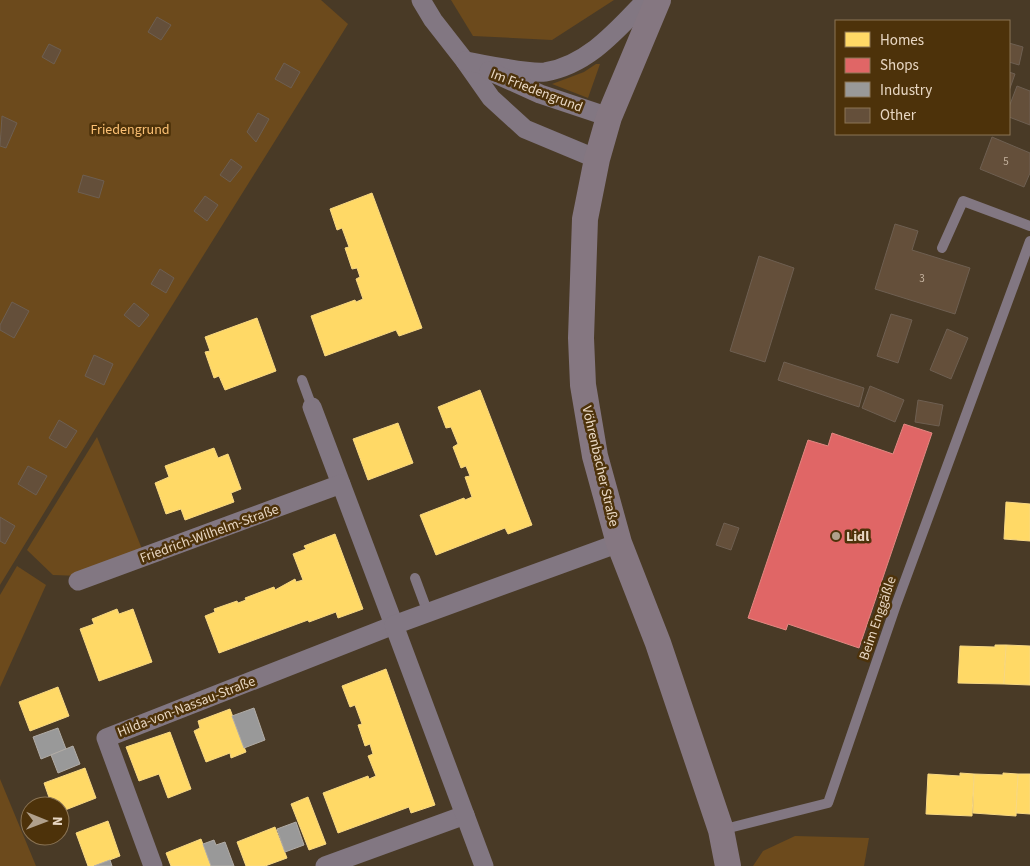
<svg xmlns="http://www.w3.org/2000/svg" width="1030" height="866" font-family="'Source Sans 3',sans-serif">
<rect width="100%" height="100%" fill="#493a26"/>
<g fill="#6c4a1c">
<path d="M 0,0 L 321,0 L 348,24 L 108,408 L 0,585 Z"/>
<path d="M 451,0 L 614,0 L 552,40 L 473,36 Z"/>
<path d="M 596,64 L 600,64 L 588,98 L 552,84 L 584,72 Z"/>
<path d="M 97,437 L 142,549 L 81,576 L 53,575 L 27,550 Z"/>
<path d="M 17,566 L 46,585 L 0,687 L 0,595 Z"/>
<path d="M 0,779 L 36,866 L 0,866 Z"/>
<path d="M 795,836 L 869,838 L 864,866 L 753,866 L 763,851 Z"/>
</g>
<g fill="#ffd966" stroke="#f8d882">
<path d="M 372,193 L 422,328 L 399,336 L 396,330 L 325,356 L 311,316 L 355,300 L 356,302 L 363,299 L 356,279 L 360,277 L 357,268 L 352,269 L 345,248 L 349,247 L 342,228 L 337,230 L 330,209 Z"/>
<path d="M 257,318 L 276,371 L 225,390 L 219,376 L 214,378 L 205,352 L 210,351 L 205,337 Z"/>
<path d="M 480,390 L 532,525 L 508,534 L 505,528 L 436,555 L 420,515 L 464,498 L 465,500 L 472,497 L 465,477 L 470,476 L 466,466 L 461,468 L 453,447 L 458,444 L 451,427 L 446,428 L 438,407 Z"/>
<path d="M 398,423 L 413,463 L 368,480 L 353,439 Z"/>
<path d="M 214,448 L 218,458 L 228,454 L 241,489 L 231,493 L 234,502 L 185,520 L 181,509 L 166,514 L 155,483 L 169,477 L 165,466 Z"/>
<path d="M 1006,502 L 1030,504 L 1030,541 L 1004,539 Z"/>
<path d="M 335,534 L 363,609 L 338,618 L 336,612 L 309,622 L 308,620 L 219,653 L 205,616 L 215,612 L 214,609 L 237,601 L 238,603 L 246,600 L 245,598 L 274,587 L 275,590 L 295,579 L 296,582 L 303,580 L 293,554 L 306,549 L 304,546 Z"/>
<path d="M 117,609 L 119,614 L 133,609 L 152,662 L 99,681 L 80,629 L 94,624 L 92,619 Z"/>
<path d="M 995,645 L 1006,645 L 1004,684 L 958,683 L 960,646 L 995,647 Z"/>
<path d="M 1006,645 L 1030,646 L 1030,685 L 1004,684 Z"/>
<path d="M 386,669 L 435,805 L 411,813 L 409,807 L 338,833 L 323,793 L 368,776 L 369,779 L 376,776 L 368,756 L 373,754 L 370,744 L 365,746 L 358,725 L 362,724 L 355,705 L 350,707 L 342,686 Z"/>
<path d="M 58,687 L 69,716 L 30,731 L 19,702 Z"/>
<path d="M 230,709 L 246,752 L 231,758 L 230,753 L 206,762 L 194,731 L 200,728 L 198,721 Z"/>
<path d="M 170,732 L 191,789 L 168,798 L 159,774 L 139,781 L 126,747 Z"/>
<path d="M 85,768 L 96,798 L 60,812 L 60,806 L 52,806 L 44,783 Z"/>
<path d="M 960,773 L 974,774 L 972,816 L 926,814 L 928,774 L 960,776 Z"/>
<path d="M 1003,773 L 1018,774 L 1016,816 L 973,813 L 974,774 L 1003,775 Z"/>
<path d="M 1018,774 L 1030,774 L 1030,814 L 1016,813 Z"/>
<path d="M 308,797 L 326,844 L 309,850 L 291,804 Z"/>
<path d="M 108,821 L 120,856 L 94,866 L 88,866 L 76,833 Z"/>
<path d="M 275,827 L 287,858 L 265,866 L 246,866 L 237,842 Z"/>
<path d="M 201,839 L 211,866 L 171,866 L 166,853 Z"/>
</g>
<path fill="#e06666" stroke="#e28882" d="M 904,424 L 932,433 L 859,648 L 788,624 L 786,630 L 748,618 L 808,440 L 828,446 L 832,433 L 893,454 Z"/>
<g fill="#999" stroke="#b1aca6">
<path d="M 254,708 L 265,740 L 244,748 L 232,716 Z"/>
<path d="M 58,728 L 66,749 L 41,759 L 33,737 Z"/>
<path d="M 73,746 L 80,764 L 58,773 L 51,755 Z"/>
<path d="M 296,822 L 304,845 L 285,852 L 277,829 Z"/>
<path d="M 214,840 L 216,845 L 225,842 L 234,866 L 211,866 L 203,844 Z"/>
<path d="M 110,860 L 112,866 L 94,866 Z"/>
</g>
<g fill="#644f3a" stroke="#6e5f51">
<path d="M 157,17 L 171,25 L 161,40 L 148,32 Z"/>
<path d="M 1009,43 L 1023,47 L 1019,65 L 1009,62 Z"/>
<path d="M 49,44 L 61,50 L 54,64 L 42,57 Z"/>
<path d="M 284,63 L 300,72 L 291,88 L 275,79 Z"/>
<path d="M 1009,72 L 1015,74 L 1009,91 Z"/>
<path d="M 1017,86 L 1030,91 L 1030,125 L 1009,117 L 1009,107 Z"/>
<path d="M 258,113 L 269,119 L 256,142 L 247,132 Z"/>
<path d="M 2,116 L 17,123 L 6,148 L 0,146 Z"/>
<path d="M 992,137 L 1030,153 L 1030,173 L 1024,187 L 980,169 Z"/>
<path d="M 231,159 L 242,167 L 230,182 L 220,175 Z"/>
<path d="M 83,175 L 104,181 L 99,198 L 78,192 Z"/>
<path d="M 205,196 L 218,205 L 207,221 L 194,211 Z"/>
<path d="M 895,224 L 918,231 L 912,250 L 970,268 L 955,314 L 875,289 Z"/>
<path d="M 759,256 L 794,268 L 765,362 L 730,351 Z"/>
<path d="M 160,269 L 174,278 L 166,293 L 151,284 Z"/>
<path d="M 12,302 L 29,311 L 14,338 L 0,330 L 0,325 Z"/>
<path d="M 134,303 L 149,315 L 139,327 L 124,315 Z"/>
<path d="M 891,314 L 912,320 L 898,363 L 877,356 Z"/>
<path d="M 947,329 L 968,338 L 951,379 L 930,370 Z"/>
<path d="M 94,355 L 113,364 L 104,385 L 85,376 Z"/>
<path d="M 784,362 L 864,388 L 859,407 L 778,380 Z"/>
<path d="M 870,386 L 904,400 L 895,422 L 862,408 Z"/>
<path d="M 918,400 L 943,405 L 939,426 L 915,422 Z"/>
<path d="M 59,420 L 77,431 L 66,448 L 49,438 Z"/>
<path d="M 28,466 L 47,476 L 36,495 L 18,484 Z"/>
<path d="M 0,517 L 15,526 L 5,544 L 0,541 Z"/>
<path d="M 724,523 L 739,528 L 731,550 L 716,545 Z"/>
</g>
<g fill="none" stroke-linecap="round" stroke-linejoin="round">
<g stroke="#827782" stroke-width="10">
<path d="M 942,248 L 963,201 L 1030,226"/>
<path d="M 302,380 L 312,407"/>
<path d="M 415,578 L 428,613"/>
<path d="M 721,830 L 828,803 L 896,605 L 1030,241"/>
</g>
<g stroke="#827782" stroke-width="19">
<path d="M 421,0 L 433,20 L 465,61 L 491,98 L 525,129 L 597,159"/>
<path d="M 465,61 C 484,64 528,74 545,72 C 588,65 617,30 646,0"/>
<path d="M 489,71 L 540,94 L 609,117"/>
<path d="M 312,407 L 341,484"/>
<path d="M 78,581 L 341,484 L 394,625 L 106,738 L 153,866"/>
<path d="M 325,866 L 465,815"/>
<path d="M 484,866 L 394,625 L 619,543"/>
</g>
<path stroke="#857781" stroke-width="26" d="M 658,0 L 609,117 L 597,159 L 585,219 L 581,338 L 583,385 L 595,456 L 619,543 L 658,643 L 721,830 L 728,866"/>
</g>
<circle fill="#b0a08c" stroke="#4d320a" stroke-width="2" cx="836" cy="536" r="5"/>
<g text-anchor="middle" stroke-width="5" stroke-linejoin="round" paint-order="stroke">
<g font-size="11" fill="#c7b5a1">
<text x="1006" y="165">5</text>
<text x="922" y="282">3</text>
</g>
<g font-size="14" fill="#e8d7c3" stroke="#4d320a">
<text transform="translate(537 90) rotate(21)" y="5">Im Friedengrund</text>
<text transform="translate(601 466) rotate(77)" y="5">Vöhrenbacher Straße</text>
<text transform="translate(209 533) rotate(-20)" y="5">Friedrich-Wilhelm-Straße</text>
<text transform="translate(877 618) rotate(-71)" y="5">Beim Enggäßle</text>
<text transform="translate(186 706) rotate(-21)" y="5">Hilda-von-Nassau-Straße</text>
</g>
<g font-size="14" fill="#fdc174" stroke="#4d320a">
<text x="130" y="134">Friedengrund</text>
</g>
<g font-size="14" font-weight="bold" fill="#e8d7c3" stroke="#4d320a" text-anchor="start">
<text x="846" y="541">Lidl</text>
</g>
</g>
<rect x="835" y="20" width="175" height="115" fill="#4d320a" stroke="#8b7454"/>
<rect x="845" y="32" width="25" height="15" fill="#ffd966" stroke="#8b7454"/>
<text x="880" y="45" font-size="15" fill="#e8d7c3">Homes</text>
<rect x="845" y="58" width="25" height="15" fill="#e06666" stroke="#8b7454"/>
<text x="880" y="70" font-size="15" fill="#e8d7c3">Shops</text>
<rect x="845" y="82" width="25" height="15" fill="#999999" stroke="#8b7454"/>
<text x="880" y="95" font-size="15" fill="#e8d7c3">Industry</text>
<rect x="845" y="108" width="25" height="15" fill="#644f3a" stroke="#8b7454"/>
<text x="880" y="120" font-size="15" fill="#e8d7c3">Other</text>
<g transform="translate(45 821) rotate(91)"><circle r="24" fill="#4d320a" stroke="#8b7454"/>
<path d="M0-4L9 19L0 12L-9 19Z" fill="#b0a08c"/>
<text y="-8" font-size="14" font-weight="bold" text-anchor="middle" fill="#e8d7c3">N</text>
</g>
</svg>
